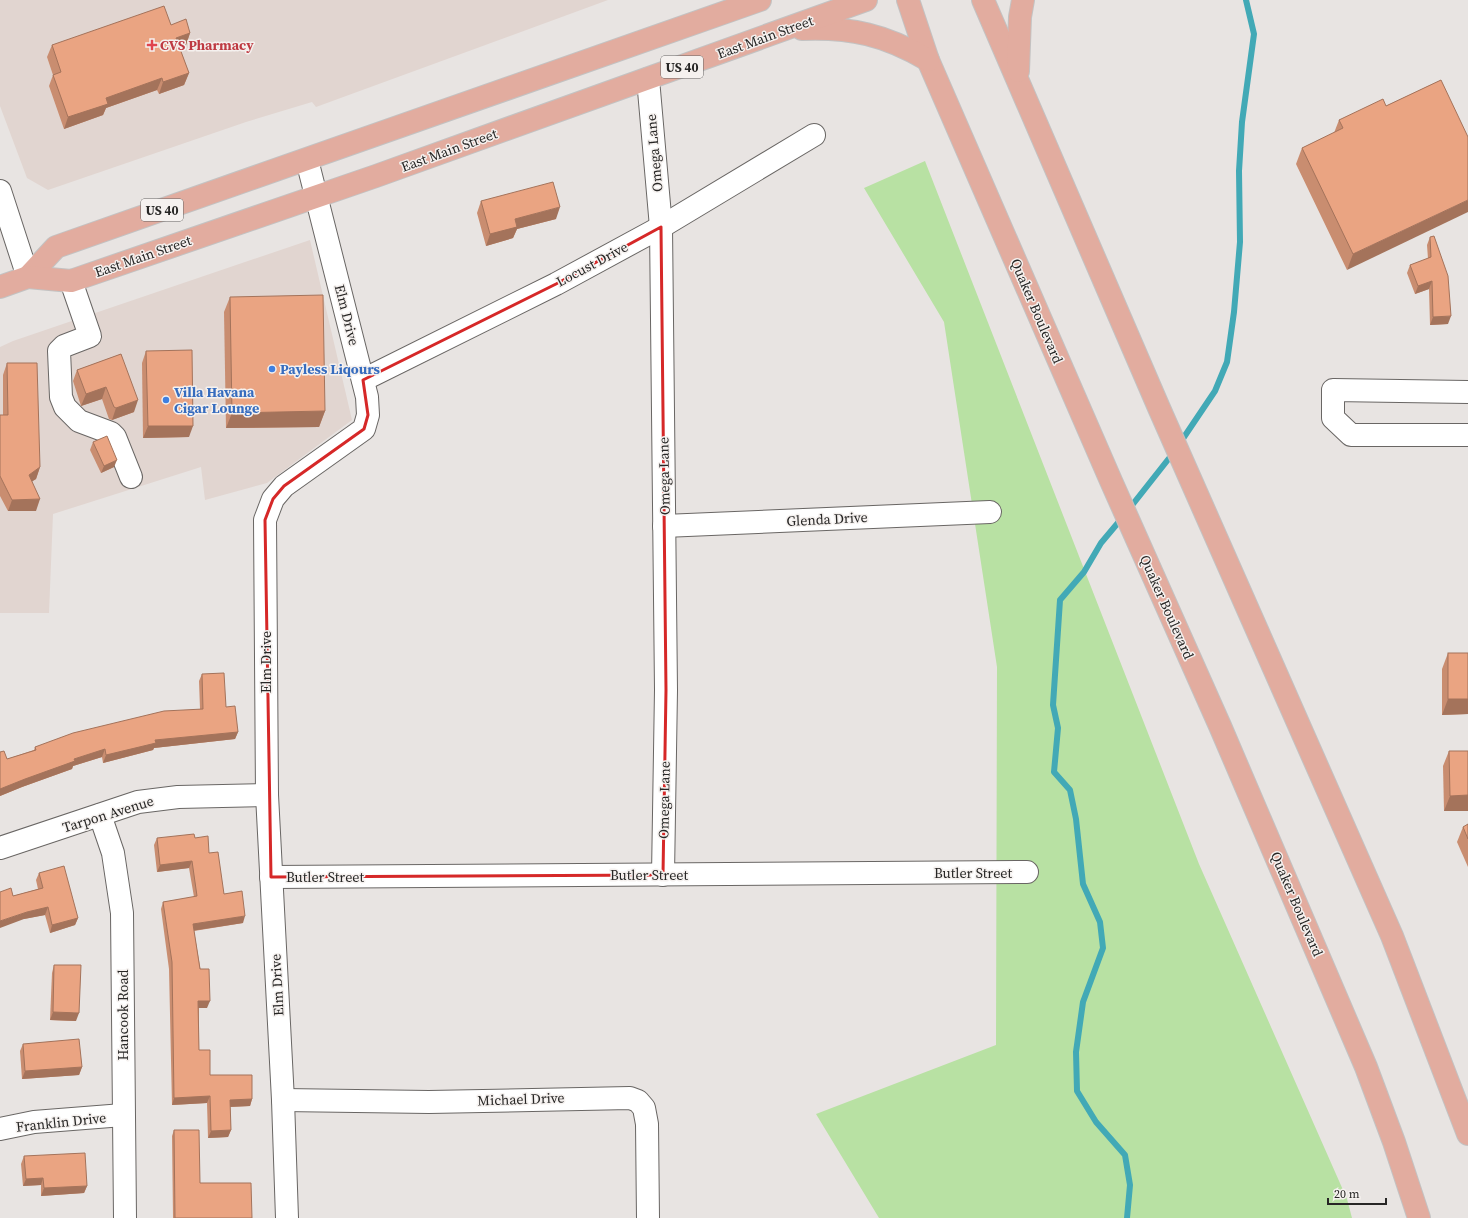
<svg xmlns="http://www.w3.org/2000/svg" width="1468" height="1218" font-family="'Source Serif 4',serif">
<rect width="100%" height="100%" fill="#e8e4e2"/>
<g fill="#e1d5d0">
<path d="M 0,0 L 608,0 L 316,107 L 312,102 L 246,122 L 48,190 L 27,178 L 0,106 Z"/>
<path d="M 310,240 L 352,420 L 267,483 L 205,500 L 201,467 L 53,514 L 49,613 L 0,613 L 0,347 L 13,341 Z"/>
</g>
<path fill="#b8e1a3" d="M 925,161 L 1199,864 L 1347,1199 L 1352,1218 L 879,1218 L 816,1114 L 996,1045 L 997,667 L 944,322 L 864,188 Z"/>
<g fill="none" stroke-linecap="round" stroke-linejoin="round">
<g stroke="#42a9b6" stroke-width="6">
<path d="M 1180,443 L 1215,391 L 1227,362 L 1234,312 L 1240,242 L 1239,171 L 1242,122 L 1254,34 L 1246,0"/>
<path d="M 1129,509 L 1174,452"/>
<path d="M 1122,518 L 1101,543 L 1084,572 L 1060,600 L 1053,705 L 1058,728 L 1054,772 L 1070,790 L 1076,819 L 1083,884 L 1100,922 L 1103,948 L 1083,1002 L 1076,1052 L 1077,1091 L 1096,1122 L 1125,1155 L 1130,1185 L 1127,1218"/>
</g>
<g stroke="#696664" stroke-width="24">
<g id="minor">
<path d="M 648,79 L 661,227 L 666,690 L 663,875"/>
<path d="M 0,191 L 28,277"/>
<path d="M 71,281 L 90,336 L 64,346 L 59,351 L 61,397 L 65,407 L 79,421 L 111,433 L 115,437 L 131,477"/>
<path d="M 363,380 L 556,284 L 661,227 L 814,135"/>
<path d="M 1468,392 L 1333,390 L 1333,418 L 1351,435 L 1468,435"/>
<path d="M 664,526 L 990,512"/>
<path d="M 100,815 L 113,853 L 122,913 L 125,1218"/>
<path d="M 0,848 L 138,802 L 178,797 L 267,795"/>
<path d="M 271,877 L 1027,872"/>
<path d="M 283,1100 L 429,1102 L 630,1098 L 638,1101 L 644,1108 L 647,1124 L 648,1218"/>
<path d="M 0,1129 L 34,1122 L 123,1115"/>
<path d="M 287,1218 L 283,1100 L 267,795 L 265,520 L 273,499 L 284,486 L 364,429 L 368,415 L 367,397 L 307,160"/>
</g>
</g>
<g stroke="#c3c2c2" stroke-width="24">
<g id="major">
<path d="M 908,0 L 928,60 L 1111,481 L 1220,726 L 1366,1067 L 1394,1142 L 1419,1218"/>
<path d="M 983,0 L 1159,408 L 1392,936 L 1468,1134"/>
<path d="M 802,29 C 851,27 886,35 928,60"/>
<path d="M 1018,71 L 1020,17 L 1023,0"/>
<path d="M 28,277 L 56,247 L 760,0"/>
<path d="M 0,287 L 28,277 L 71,281 L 376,176 L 866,0"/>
</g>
</g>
<use href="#minor" stroke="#fff" stroke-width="22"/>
<use href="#major" stroke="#e2ac9f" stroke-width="22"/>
</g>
<g fill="#c98d70">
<path d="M 171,25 L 190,33 L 186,45 L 179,47 L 189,73 L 184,85 L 159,94 L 157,90 L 106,108 L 103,115 L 64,129 L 49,86 L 53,75 L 47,57 L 52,45 Z"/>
<path d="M 1441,80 L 1347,270 L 1296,164 L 1302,148 L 1334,133 L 1339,120 L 1386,106 Z"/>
<path d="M 481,201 L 556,219 L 517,229 L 513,238 L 486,246 L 477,213 Z"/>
<path d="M 1430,237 L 1448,324 L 1430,325 L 1429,289 L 1415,294 L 1407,273 L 1410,265 L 1428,259 L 1427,245 Z"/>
<path d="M 230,297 L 325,411 L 319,427 L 226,428 L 224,312 Z"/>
<path d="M 146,351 L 189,437 L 143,438 L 142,363 Z"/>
<path d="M 121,354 L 134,412 L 112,420 L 109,419 L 102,399 L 81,406 L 73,381 L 77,370 Z"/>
<path d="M 7,363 L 40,467 L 36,479 L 32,481 L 36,511 L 8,511 L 0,496 L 0,415 L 3,415 L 3,375 Z"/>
<path d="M 93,442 L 114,467 L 101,473 L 90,450 Z"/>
<path d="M 1448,653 L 1468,653 L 1468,714 L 1442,715 L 1442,669 Z"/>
<path d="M 202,674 L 226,707 L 238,732 L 235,739 L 154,748 L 153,750 L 103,763 L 102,757 L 73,766 L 72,769 L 22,787 L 0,796 L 0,752 L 7,759 L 34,750 L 35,747 L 200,709 L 199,681 Z"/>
<path d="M 1449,751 L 1468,751 L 1468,811 L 1444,811 L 1443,766 Z"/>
<path d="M 1468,824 L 1468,867 L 1457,842 L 1463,827 Z"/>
<path d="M 157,838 L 195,838 L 209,853 L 224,894 L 243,923 L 194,931 L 207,1008 L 199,1008 L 199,1050 L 210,1075 L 252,1099 L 250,1106 L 230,1107 L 231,1130 L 228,1137 L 208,1138 L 207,1103 L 172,1105 L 169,969 L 161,909 L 163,902 L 194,897 L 189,868 L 157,872 L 154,845 Z"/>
<path d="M 39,873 L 78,918 L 75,925 L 50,933 L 45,915 L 24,919 L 13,896 L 38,889 L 36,880 Z"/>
<path d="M 54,965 L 76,1021 L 50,1020 L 52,973 Z"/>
<path d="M 23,1044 L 82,1067 L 79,1075 L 22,1079 L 20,1051 Z"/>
<path d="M 174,1130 L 200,1183 L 251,1218 L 173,1218 L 172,1136 Z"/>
<path d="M 24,1156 L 87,1186 L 84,1193 L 41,1196 L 41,1185 L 23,1186 L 21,1164 Z"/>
</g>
<g fill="#a4735b">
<path d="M 190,33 L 186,45 L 172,50 L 176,38 Z"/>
<path d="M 189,73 L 184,85 L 159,94 L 163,82 Z"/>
<path d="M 162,78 L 157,90 L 106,108 L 103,115 L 64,129 L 68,117 L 106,98 Z"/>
<path d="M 1468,200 L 1468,212 L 1347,270 L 1353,254 Z"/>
<path d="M 560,207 L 556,219 L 517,229 L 513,238 L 486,246 L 490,234 L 515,219 Z"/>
<path d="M 1432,281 L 1429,289 L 1415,294 L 1418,286 Z"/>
<path d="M 1451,316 L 1448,324 L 1430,325 L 1433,317 Z"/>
<path d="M 106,387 L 102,399 L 81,406 L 86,394 Z"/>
<path d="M 138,400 L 134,412 L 112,420 L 116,408 Z"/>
<path d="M 325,411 L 319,427 L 226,428 L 232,413 Z"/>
<path d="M 148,426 L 193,426 L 189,437 L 143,438 Z"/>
<path d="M 117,460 L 114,467 L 101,473 L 104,466 Z"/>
<path d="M 40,467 L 36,479 L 25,486 L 29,475 Z"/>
<path d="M 40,499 L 36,511 L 8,511 L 12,500 Z"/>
<path d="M 1448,699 L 1468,699 L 1468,714 L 1442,715 Z"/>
<path d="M 238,732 L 235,739 L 154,748 L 153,750 L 103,763 L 106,755 L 155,740 Z"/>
<path d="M 105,749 L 102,757 L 73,766 L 72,769 L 22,787 L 0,796 L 0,789 L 74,759 Z"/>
<path d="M 1468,795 L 1468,811 L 1444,811 L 1450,796 Z"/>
<path d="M 192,861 L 189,868 L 157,872 L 160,865 Z"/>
<path d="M 48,907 L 45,915 L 24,919 L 0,928 L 0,921 L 27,912 Z"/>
<path d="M 245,916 L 243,923 L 191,931 L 193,924 Z"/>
<path d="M 78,918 L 75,925 L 50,933 L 52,925 Z"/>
<path d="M 198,1001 L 210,1001 L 207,1008 L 196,1008 Z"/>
<path d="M 53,1012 L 79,1013 L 76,1021 L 50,1020 Z"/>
<path d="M 82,1067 L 79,1075 L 22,1079 L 25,1071 Z"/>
<path d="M 210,1096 L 207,1103 L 172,1105 L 174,1098 Z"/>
<path d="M 252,1099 L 250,1106 L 228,1107 L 230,1100 Z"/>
<path d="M 231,1130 L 228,1137 L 208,1138 L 211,1131 Z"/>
<path d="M 43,1178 L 41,1185 L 23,1186 L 26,1179 Z"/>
<path d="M 87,1186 L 84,1193 L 41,1196 L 44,1188 Z"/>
</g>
<g fill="#eaa482" stroke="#a4735b">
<path d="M 164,6 L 171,25 L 186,19 L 190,33 L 176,38 L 189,73 L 163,82 L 162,78 L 106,98 L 108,104 L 68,117 L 53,75 L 61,72 L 52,45 Z"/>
<path d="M 1441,80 L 1468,137 L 1468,200 L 1353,254 L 1302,148 L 1343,128 L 1339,120 L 1383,99 L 1386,106 Z"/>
<path d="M 553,182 L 560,207 L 515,219 L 517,227 L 490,234 L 481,201 Z"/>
<path d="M 1434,236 L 1448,276 L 1451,316 L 1433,317 L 1432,281 L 1418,286 L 1410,265 L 1431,257 L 1430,237 Z"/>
<path d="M 323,295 L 325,411 L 232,413 L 230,297 Z"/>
<path d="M 192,350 L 193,426 L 148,426 L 146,351 Z"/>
<path d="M 121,354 L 138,400 L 116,408 L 114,407 L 106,387 L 86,394 L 77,370 Z"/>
<path d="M 7,363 L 37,363 L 40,467 L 29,475 L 40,499 L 12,500 L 0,476 L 0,415 L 8,415 Z"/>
<path d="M 107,436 L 117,460 L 104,466 L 93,442 Z"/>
<rect x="1448" y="653" width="20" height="46"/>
<path d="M 224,673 L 226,707 L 235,706 L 238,732 L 155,740 L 156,743 L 106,755 L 105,749 L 74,759 L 75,761 L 25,779 L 0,789 L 0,752 L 4,751 L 7,759 L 36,750 L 35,747 L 73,733 L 164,711 L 203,709 L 202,674 Z"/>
<path d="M 1449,751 L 1468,751 L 1468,795 L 1450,796 Z"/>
<path d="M 1468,824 L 1468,839 L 1463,827 Z"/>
<path d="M 194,834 L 195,838 L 208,836 L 209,853 L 218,852 L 224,894 L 242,891 L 245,916 L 193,924 L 200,969 L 209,969 L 210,1001 L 198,1001 L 199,1050 L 210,1050 L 210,1075 L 252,1075 L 252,1099 L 230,1100 L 231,1130 L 211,1131 L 210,1096 L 174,1098 L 172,962 L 163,902 L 197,896 L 192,861 L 160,865 L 157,838 Z"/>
<path d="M 64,866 L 78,918 L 52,925 L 48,907 L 27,912 L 0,921 L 0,892 L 11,888 L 13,896 L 43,888 L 39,873 Z"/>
<path d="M 54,965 L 81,965 L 79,1013 L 53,1012 Z"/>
<path d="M 79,1039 L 82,1067 L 25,1071 L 23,1044 Z"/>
<path d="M 174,1130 L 199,1130 L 200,1183 L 251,1183 L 252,1218 L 175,1218 Z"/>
<path d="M 85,1153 L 87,1186 L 44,1188 L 43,1178 L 26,1179 L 24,1156 Z"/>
</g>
<path fill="none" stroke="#d62828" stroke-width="3" stroke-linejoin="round" d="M 661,227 L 666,690 L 663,875 L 271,877 L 265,520 L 273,499 L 284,486 L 364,429 L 368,415 L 363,380 L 556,284 Z"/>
<path fill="#e0444e" stroke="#f5f1ef" stroke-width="1.5" d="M150 39h4v4h4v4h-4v4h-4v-4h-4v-4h4z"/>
<g fill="#3f7fe0" stroke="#f5f1ef" stroke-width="1.5">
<circle cx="272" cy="369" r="4"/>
<circle cx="166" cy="400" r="4"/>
</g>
<g text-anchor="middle" stroke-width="3" stroke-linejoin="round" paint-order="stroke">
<g fill="#f5f1ef" stroke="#656362" stroke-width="1">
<rect x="661" y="56" width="42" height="22" rx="3"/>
<rect x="141" y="199" width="42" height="22" rx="3"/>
</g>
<g font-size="13" font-weight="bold" fill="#272625">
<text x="682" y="72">US 40</text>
<text x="162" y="215">US 40</text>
</g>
<g font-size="14" fill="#272625" stroke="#f5f1ef">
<text transform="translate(765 37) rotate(-20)" y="5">East Main Street</text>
<text transform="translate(449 150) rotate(-20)" y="5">East Main Street</text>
<text transform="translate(654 153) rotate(-95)" y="5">Omega Lane</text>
<text transform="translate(143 256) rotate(-19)" y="5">East Main Street</text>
<text transform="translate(592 264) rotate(-28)" y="5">Locust Drive</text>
<text transform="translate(1037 311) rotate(67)" y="5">Quaker Boulevard</text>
<text transform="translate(347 315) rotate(76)" y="5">Elm Drive</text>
<text transform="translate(664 476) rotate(-91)" y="5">Omega Lane</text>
<text transform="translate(827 519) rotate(-3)" y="5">Glenda Drive</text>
<text transform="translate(1167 607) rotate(66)" y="5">Quaker Boulevard</text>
<text transform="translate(266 662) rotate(-90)" y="5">Elm Drive</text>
<text transform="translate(664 800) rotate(-89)" y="5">Omega Lane</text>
<text transform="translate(108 814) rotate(-17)" y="5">Tarpon Avenue</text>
<text x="973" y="878">Butler Street</text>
<text x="649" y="880">Butler Street</text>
<text x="325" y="882">Butler Street</text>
<text transform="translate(1297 904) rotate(67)" y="5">Quaker Boulevard</text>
<text transform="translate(277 985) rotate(-93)" y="5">Elm Drive</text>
<text transform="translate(123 1015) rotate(-90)" y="5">Hancook Road</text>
<text transform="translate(521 1099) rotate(-2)" y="5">Michael Drive</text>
<text transform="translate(61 1122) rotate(-6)" y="5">Franklin Drive</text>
</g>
<g font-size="14" font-weight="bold" fill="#be3a42" stroke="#f5f1ef" text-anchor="start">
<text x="160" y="50">CVS Pharmacy</text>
</g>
<g font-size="14" font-weight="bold" fill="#366cbe" stroke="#f5f1ef" text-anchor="start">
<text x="280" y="374">Payless Liqours</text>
<text x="174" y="397">Villa Havana<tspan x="174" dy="16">Cigar Lounge</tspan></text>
</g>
</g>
<path d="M1328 1198v6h58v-6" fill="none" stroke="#272625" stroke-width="2"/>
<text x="1334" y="1198" font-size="12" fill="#272625" stroke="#f5f1ef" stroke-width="3" paint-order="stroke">20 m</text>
</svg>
